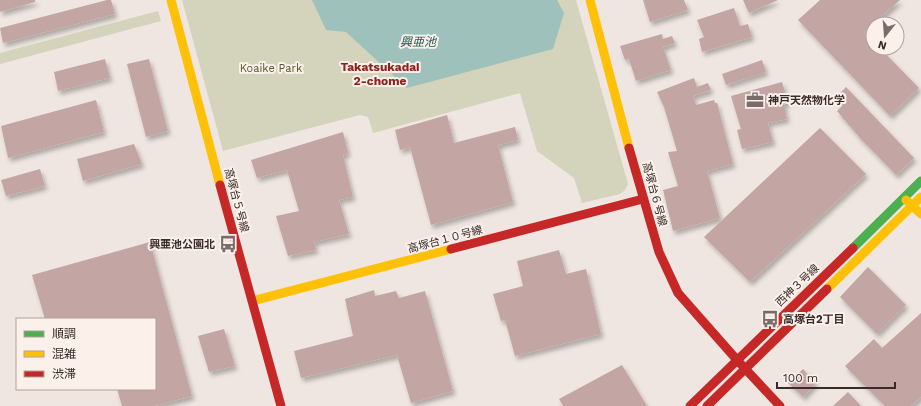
<svg xmlns="http://www.w3.org/2000/svg" width="921" height="406" font-family="'Work Sans','Noto Sans JP',sans-serif">
<defs>
<filter id="shadow"><feDropShadow dx="2.5" dy="4" stdDeviation="2" flood-color="#0004"/></filter>
</defs>
<rect width="100%" height="100%" fill="#efe6e2"/>
<g fill="#d4d3bc">
<path d="M 182,0 L 576,0 L 628,184 L 625,190 L 620,194 L 582,203 L 574,178 L 537,151 L 520,93 L 373,133 L 368,117 L 360,115 L 223,151 Z"/>
<path d="M 158,11 L 161,21 L 0,64 L 0,53 Z"/>
</g>
<path fill="#9ec2bb" d="M 312,0 L 557,0 L 564,13 L 553,49 L 407,88 L 346,32 L 326,30 Z"/>
<g fill="#c3a6a3" filter="url(#shadow)">
<path d="M 0,0 L 35,0 L 35,2 L 0,12 Z"/>
<path d="M 107,0 L 111,0 L 115,14 L 3,43 L 0,28 Z"/>
<path d="M 643,0 L 684,0 L 688,10 L 650,22 Z"/>
<path d="M 743,0 L 778,0 L 749,13 Z"/>
<path d="M 820,0 L 900,0 L 864,32 L 873,41 L 873,48 L 880,48 L 919,88 L 890,116 L 798,20 Z"/>
<path d="M 734,8 L 740,26 L 748,24 L 752,37 L 702,52 L 699,39 L 704,37 L 697,20 Z"/>
<path d="M 662,34 L 663,39 L 672,36 L 675,43 L 663,47 L 671,70 L 636,81 L 629,59 L 625,60 L 620,46 Z"/>
<path d="M 105,59 L 110,78 L 58,91 L 54,72 Z"/>
<path d="M 149,59 L 168,131 L 146,137 L 127,64 Z"/>
<path d="M 762,60 L 766,72 L 726,85 L 722,74 Z"/>
<path d="M 694,78 L 697,87 L 708,83 L 711,90 L 693,96 L 696,105 L 714,100 L 715,103 L 717,103 L 733,164 L 707,171 L 720,218 L 673,231 L 663,190 L 678,186 L 668,152 L 677,151 L 664,107 L 657,92 Z"/>
<path d="M 782,82 L 788,102 L 784,104 L 787,119 L 768,123 L 773,142 L 742,149 L 737,130 L 741,129 L 731,96 Z"/>
<path d="M 846,87 L 914,158 L 896,175 L 860,138 L 837,111 L 842,106 L 835,98 Z"/>
<path d="M 96,100 L 104,132 L 8,158 L 1,126 Z"/>
<path d="M 447,115 L 454,143 L 515,127 L 518,140 L 498,145 L 513,202 L 431,225 L 410,147 L 400,150 L 395,130 Z"/>
<path d="M 820,128 L 866,174 L 750,282 L 704,237 Z"/>
<path d="M 343,132 L 348,153 L 343,155 L 353,197 L 339,200 L 349,234 L 314,242 L 316,250 L 288,256 L 276,216 L 299,211 L 287,170 L 257,178 L 251,160 Z"/>
<path d="M 134,144 L 142,164 L 83,181 L 77,159 Z"/>
<path d="M 40,169 L 45,186 L 6,196 L 1,180 Z"/>
<path d="M 150,242 L 192,396 L 154,406 L 122,406 L 117,389 L 155,389 L 155,319 L 45,319 L 32,275 Z"/>
<path d="M 559,250 L 566,274 L 586,269 L 601,334 L 515,356 L 505,320 L 501,321 L 493,294 L 523,286 L 517,261 Z"/>
<path d="M 868,267 L 906,305 L 877,334 L 840,297 Z"/>
<path d="M 374,290 L 375,296 L 396,291 L 399,298 L 425,291 L 453,391 L 411,403 L 397,355 L 301,378 L 294,351 L 353,336 L 345,299 Z"/>
<path d="M 921,313 L 921,397 L 911,406 L 885,406 L 845,366 L 874,339 L 882,348 Z"/>
<path d="M 224,329 L 235,366 L 209,372 L 198,336 Z"/>
<path d="M 622,365 L 647,406 L 563,406 L 559,399 Z"/>
<path d="M 803,369 L 816,383 L 803,397 L 788,383 Z"/>
<path d="M 848,392 L 861,406 L 833,406 Z"/>
</g>
<g fill="none" stroke-linecap="round" stroke-linejoin="round">
<path stroke="#4caf50" stroke-width="9" d="M 853,248 L 921,181"/>
<g stroke="#ffc107" stroke-width="9">
<path d="M 171,0 L 220,185"/>
<path d="M 590,0 L 629,148"/>
<path d="M 906,200 L 921,214"/>
<path d="M 827,289 L 921,197"/>
<path d="M 252,301 L 451,249"/>
</g>
<g stroke="#c62828" stroke-width="9">
<path d="M 629,148 L 659,252 L 678,293 L 737,360 L 780,406"/>
<path d="M 220,185 L 281,406"/>
<path d="M 451,249 L 643,199"/>
<path d="M 690,406 L 853,248"/>
<path d="M 707,406 L 827,289"/>
</g>
</g>
<defs>
<g id="office-bare" transform="scale(1.38)"><path d="M-6-3h4V-5.5h4V-3h4V5H-6ZM-1-4.5V-3h2v-1.5ZM-6 0V1H6V0Z" fill="#796c6a" stroke="#fbf0ea" stroke-width="2.5" paint-order="stroke"/></g>
<g id="bus-bare" transform="scale(1.38)"><path d="M-5-6H5V4H4V6H2V4H-2V6H-4V4H-5ZM-3.5-4V0h7V-4ZM-3.5 1.2v1.5H-2V1.2ZM2 1.2v1.5H3.5V1.2Z" fill="#796c6a" stroke="#fbf0ea" stroke-width="2.5" paint-order="stroke"/></g>
</defs>
<g fill-rule="evenodd">
<use href="#office-bare" x="755" y="100"/>
<use href="#bus-bare" x="228" y="244"/>
<use href="#bus-bare" x="770" y="319"/>
</g>
<g text-anchor="middle" stroke-width="4" stroke-linejoin="round" paint-order="stroke">
<g font-size="11" fill="#51592b" stroke="#fbf0ea">
<text x="271" y="72">Koaike Park</text>
</g>
<g font-size="11" font-weight="bold" fill="#392b29" stroke="#fbf0ea" text-anchor="start">
<text x="768" y="104">神戸天然物化学</text>
<text x="215" y="248" text-anchor="end">興亜池公園北</text>
<text x="783" y="323">高塚台2丁目</text>
</g>
<g font-size="11" fill="#392b29" stroke="#fbf0ea">
<text transform="translate(655 194) rotate(75)" y="4">高塚台６号線</text>
<text transform="translate(237 200) rotate(75)" y="4">高塚台５号線</text>
<text transform="translate(445 239) rotate(-15)" y="4">高塚台１０号線</text>
<text transform="translate(797 285) rotate(-44)" y="4">西神３号線</text>
</g>
<g font-size="12" font-style="italic" fill="#1c5d55" stroke="#fbf0ea">
<text x="418" y="46">興亜池</text>
</g>
<g font-size="12" font-weight="bold" fill="#8d221d" stroke="#fbf0ea">
<text x="380" y="71">Takatsukadai<tspan x="380" dy="14">2-chome</tspan></text>
</g>
</g>
<rect x="16" y="318" width="140" height="72" fill="#fbf0ea" stroke="#ada19d"/>
<rect x="24" y="331" width="20" height="6" fill="#4caf50" stroke="#ada19d"/>
<text x="52" y="338" font-size="12" fill="#392b29">順調</text>
<rect x="24" y="351" width="20" height="6" fill="#ffc107" stroke="#ada19d"/>
<text x="52" y="358" font-size="12" fill="#392b29">混雑</text>
<rect x="24" y="371" width="20" height="6" fill="#c62828" stroke="#ada19d"/>
<text x="52" y="378" font-size="12" fill="#392b29">渋滞</text>
<g transform="translate(885 36) rotate(197)"><circle r="19" fill="#fbf0ea" stroke="#ada19d"/>
<path d="M0-3L7 15L0 10L-7 15Z" fill="#796c6a"/>
<text y="-6" font-size="11" font-weight="bold" text-anchor="middle" fill="#392b29">N</text>
</g>
<path d="M777 382v6h118v-6" fill="none" stroke="#392b29" stroke-width="2"/>
<text x="783" y="382" font-size="12" fill="#392b29" stroke="#fbf0ea" stroke-width="3" paint-order="stroke">100 m</text>
</svg>
